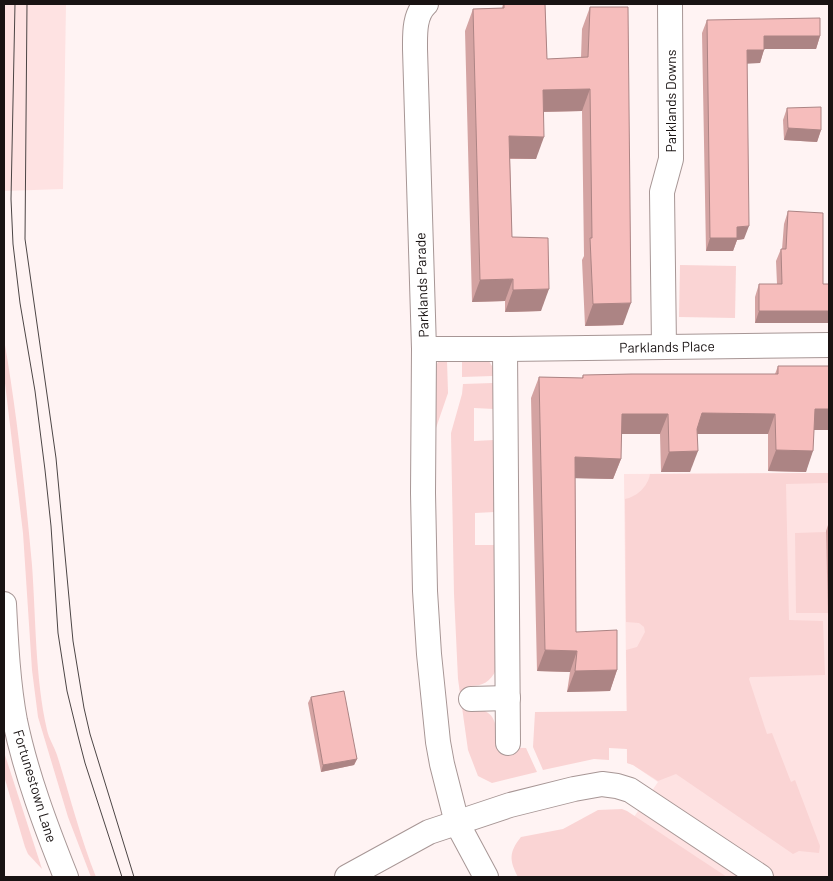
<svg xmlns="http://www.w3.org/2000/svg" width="833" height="881" font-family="Barlow,sans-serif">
<rect width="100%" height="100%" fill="#fff3f3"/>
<g fill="#fee2e2">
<path d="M 4,4 L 66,4 L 63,189 L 4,191 Z"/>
<path d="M 829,473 L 829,877 L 628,877 L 627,827 L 658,782 L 633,765 L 627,763 L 624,474 Z"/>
</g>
<g fill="#fad4d4">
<path d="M 680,265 L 736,266 L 735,318 L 679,317 Z"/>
<path d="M 4,339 C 17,414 25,489 32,565 C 36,620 35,676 47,730 C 49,739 54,746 57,755 C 70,796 80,837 96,877 L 91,877 L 68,817 L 38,717 L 32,670 L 23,533 L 4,375 Z"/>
<path d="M 447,360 L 448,393 L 436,428 L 436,366 L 438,362 Z"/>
<path d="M 462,360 L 489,361 L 493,368 L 493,376 L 462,377 Z"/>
<path d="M 493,383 L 494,409 L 474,408 L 474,441 L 494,440 L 495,512 L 475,513 L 475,545 L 495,545 L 496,670 C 490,682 483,686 470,686 L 471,707 C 498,711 496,724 497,747 L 526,748 L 537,772 L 492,783 L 478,776 L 468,750 L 458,679 L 454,594 L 451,433 L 462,394 L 463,384 Z"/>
<path d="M 829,473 L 829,483 L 786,484 L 789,620 L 823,621 L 825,675 L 750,677 L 749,679 L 767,734 L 772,733 L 791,782 L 795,780 L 820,846 L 819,853 L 799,851 L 793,854 L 676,774 L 658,781 L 633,765 L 627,763 L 627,749 L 609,748 L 609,760 L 594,759 L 543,770 L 533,747 L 535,712 L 627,711 L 626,650 L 637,647 L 645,632 L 644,627 L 639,623 L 626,622 L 625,499 C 636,497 648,487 650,474 Z"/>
<path d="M 826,532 L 828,613 L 796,613 L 795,533 Z"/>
<path d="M 4,752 L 42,869 L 28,854 L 25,847 L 4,776 Z"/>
<path d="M 622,809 L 627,811 L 727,877 L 518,877 C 509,860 509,852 521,837 L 563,829 L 598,810 Z"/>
</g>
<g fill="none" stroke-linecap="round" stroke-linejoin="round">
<g stroke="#a79695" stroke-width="26">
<g id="minor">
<path d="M 426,4 C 414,15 415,34 415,49 L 424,349 L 423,493 L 425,591 L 429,654 L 438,742 L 442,764 L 457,823 L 486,877"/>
<path d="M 664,347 L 662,192 L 671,159 L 670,4"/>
<path d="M 424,349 L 505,349 L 508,743"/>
<path d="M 505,349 L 829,345"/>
<path d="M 4,604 C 6,643 8,683 15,721 C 26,774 46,827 66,877"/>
<path d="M 471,699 L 508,698"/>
<path d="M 347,877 L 429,832 L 510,805 L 574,789 L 602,784 L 617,786 L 630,790 L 761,877"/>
</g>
</g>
<use href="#minor" stroke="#fff" stroke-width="24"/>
<g stroke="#4c4545" stroke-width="1">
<path d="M 15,4 L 11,199 L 13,244 L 20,303 L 35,391 L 45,470 L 51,526 L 58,633 L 67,691 L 78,736 L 85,763 L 122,877"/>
<path d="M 27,4 L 25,239 L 56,458 L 73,641 L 84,708 L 90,734 L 134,877"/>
</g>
</g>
<g fill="#d4a3a2">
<path d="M 503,4 L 545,4 L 547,59 L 581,58 L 582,29 L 590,7 L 623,325 L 585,326 L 582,260 L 584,256 L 582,111 L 543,112 L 536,159 L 510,159 L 512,237 L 541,311 L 505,312 L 505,301 L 472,302 L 465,31 L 473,9 L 502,8 Z"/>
<path d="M 707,20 L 820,36 L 816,49 L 764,49 L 760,63 L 747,63 L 744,239 L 737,240 L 733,251 L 706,251 L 702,33 Z"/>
<path d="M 787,108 L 821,130 L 817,142 L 784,140 L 783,120 Z"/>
<path d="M 788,211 L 823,284 L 829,284 L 829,323 L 755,323 L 755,297 L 759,284 L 777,284 L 776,261 L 781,249 L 782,249 L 784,224 Z"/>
<path d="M 778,366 L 814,430 L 806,472 L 768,471 L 768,434 L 697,434 L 690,472 L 661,472 L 660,434 L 621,434 L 621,459 L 613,479 L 575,478 L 576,632 L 617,670 L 610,691 L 567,692 L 570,672 L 537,671 L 531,398 L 539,377 L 582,378 L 583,375 L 775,374 Z"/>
<path d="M 829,522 L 829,659 L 826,531 Z"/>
<path d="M 311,697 L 357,759 L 354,765 L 321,772 L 308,703 Z"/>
</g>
<g fill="#ac8484">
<path d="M 764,36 L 820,36 L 816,49 L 759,49 Z"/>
<path d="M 747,50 L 764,50 L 760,63 L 742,64 Z"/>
<path d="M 590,89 L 582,111 L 535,112 L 543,90 Z"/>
<path d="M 788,128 L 821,130 L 817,142 L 784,140 Z"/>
<path d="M 509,136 L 544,137 L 536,159 L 501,158 Z"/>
<path d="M 749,226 L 744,239 L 737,240 L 733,251 L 706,251 L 710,238 L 737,227 Z"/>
<path d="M 513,279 L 505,301 L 472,302 L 480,280 Z"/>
<path d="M 549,289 L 541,311 L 505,312 L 513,290 Z"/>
<path d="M 631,303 L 623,325 L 585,326 L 593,304 Z"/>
<path d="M 759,311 L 829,311 L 829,323 L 755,323 Z"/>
<path d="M 815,409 L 829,409 L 829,430 L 808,430 Z"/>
<path d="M 702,413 L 775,414 L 768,434 L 694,434 Z"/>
<path d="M 622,414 L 668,414 L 660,434 L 614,434 Z"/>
<path d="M 776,450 L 813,451 L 806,472 L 768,471 Z"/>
<path d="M 698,451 L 690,472 L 661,472 L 669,452 Z"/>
<path d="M 575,457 L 621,459 L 613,479 L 567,478 Z"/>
<path d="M 545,650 L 577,651 L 570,672 L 537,671 Z"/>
<path d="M 617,670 L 610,691 L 567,692 L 575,671 Z"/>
<path d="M 357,759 L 354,765 L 321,772 L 323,765 Z"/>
</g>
<g fill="#f6bdbc" stroke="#ac8484">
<path d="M 504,4 L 545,4 L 547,59 L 588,57 L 590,7 L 628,7 L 631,303 L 593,304 L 590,238 L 592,238 L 590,89 L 543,90 L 544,137 L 509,136 L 512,237 L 548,238 L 549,289 L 513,290 L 513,279 L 480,280 L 473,9 L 504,8 Z"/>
<path d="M 820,18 L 820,36 L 764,36 L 764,50 L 747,50 L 749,226 L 737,227 L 737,238 L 710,238 L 707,20 Z"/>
<path d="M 821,107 L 821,130 L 788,128 L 787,108 Z"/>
<path d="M 788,211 L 823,213 L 823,284 L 829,284 L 829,311 L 759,311 L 759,284 L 782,284 L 781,249 L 786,249 Z"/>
<path d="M 778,366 L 829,366 L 829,409 L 815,409 L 813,451 L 776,450 L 775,414 L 702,413 L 697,429 L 698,451 L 669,452 L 668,414 L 622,414 L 621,459 L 575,457 L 576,632 L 617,630 L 617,670 L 575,671 L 577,651 L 545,650 L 539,377 L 583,378 L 583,375 L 632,374 L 778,374 Z"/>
<path d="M 344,691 L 357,759 L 323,765 L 311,697 Z"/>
</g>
<g text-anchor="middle" stroke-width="4" stroke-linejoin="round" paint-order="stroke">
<g font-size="14" fill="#191313" stroke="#fff">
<text transform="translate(671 101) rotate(-90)" y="5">Parklands Downs</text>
<text transform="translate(422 285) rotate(-92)" y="5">Parklands Parade</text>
<text transform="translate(667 347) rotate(-1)" y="5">Parklands Place</text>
<text transform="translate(35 786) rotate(73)" y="5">Fortunestown Lane</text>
</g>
</g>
<rect width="833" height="881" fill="none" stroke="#191313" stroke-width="10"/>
</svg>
